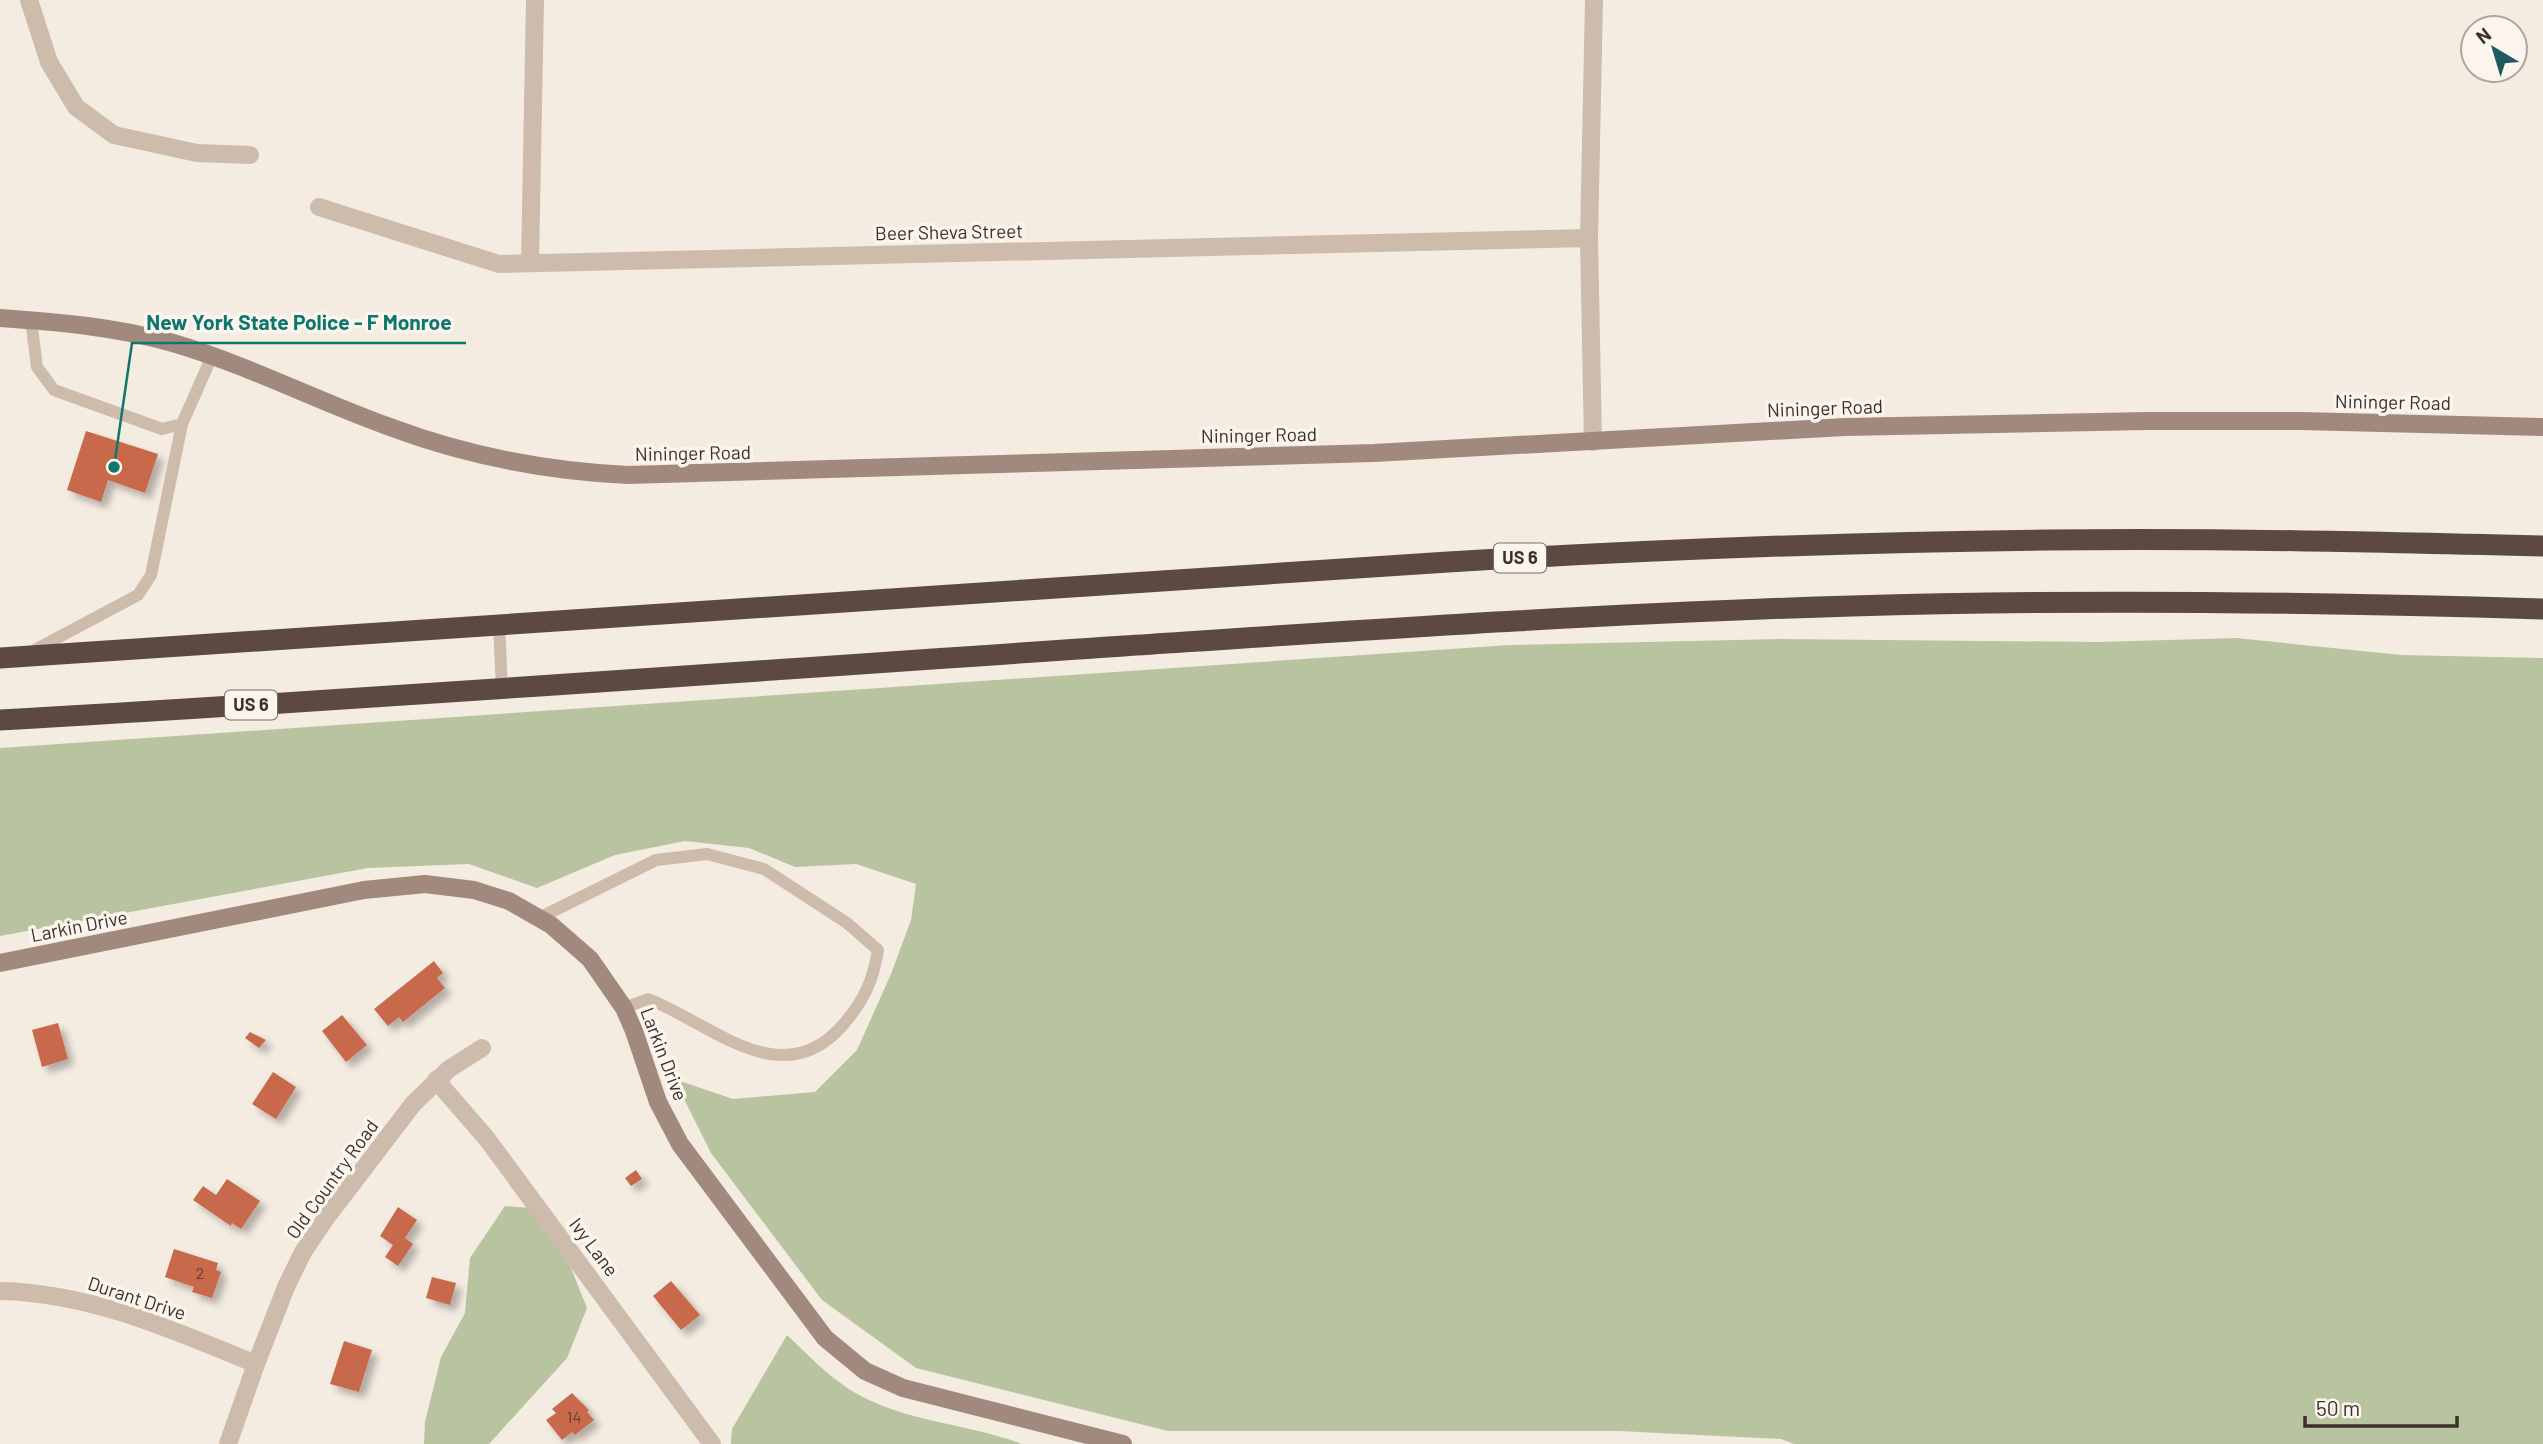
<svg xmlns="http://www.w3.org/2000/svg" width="2543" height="1444" font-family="Barlow,sans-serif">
<defs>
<filter id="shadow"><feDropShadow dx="6" dy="6" stdDeviation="3.5" flood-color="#0004"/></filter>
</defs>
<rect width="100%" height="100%" fill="#f4ebe1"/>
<g fill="#b8c4a0">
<path d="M 2236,638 L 2401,655 L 2543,658 L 2543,1444 L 1794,1444 L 1781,1439 L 1619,1431 L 1168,1431 L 916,1368 L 822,1300 L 711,1153 L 674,1079 L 733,1099 L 815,1092 L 857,1050 L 891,974 L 911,920 L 916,884 L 856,864 L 795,867 L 749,848 L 685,841 L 615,855 L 537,888 L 469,864 L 368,868 L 0,936 L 0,748 L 1510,645 L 1781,639 L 2100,642 Z"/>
<path d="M 505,1206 L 530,1208 L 571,1268 L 587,1308 L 567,1358 L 489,1444 L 424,1444 L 425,1422 L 441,1357 L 465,1313 L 470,1258 Z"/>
<path d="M 787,1335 C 808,1355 828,1376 852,1391 C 903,1422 967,1423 1022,1444 L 731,1444 L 732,1429 Z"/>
</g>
<g fill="#c8694b" filter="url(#shadow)">
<path d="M 86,431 L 158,454 L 145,493 L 108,480 L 101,502 L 67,490 Z"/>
<path d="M 434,961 L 443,973 L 437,978 L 445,988 L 403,1022 L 399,1017 L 388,1026 L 374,1009 Z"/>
<path d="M 342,1015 L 367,1045 L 346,1062 L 322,1031 Z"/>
<path d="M 58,1023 L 68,1059 L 42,1067 L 32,1030 Z"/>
<path d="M 250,1032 L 266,1040 L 259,1048 L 245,1038 Z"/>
<path d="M 273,1072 L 296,1087 L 276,1119 L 252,1104 Z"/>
<path d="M 636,1170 L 642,1179 L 631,1186 L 625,1178 Z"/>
<path d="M 227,1179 L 260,1201 L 241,1229 L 232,1223 L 231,1226 L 193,1200 L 203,1186 L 216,1195 Z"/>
<path d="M 398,1207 L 417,1220 L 405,1238 L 413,1244 L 398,1266 L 385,1257 L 393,1245 L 380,1236 Z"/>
<path d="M 174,1249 L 218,1263 L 216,1270 L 221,1272 L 212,1298 L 192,1292 L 194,1287 L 165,1277 Z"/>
<path d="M 432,1277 L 456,1283 L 450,1305 L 426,1298 Z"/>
<path d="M 671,1281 L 700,1315 L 681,1330 L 653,1296 Z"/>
<path d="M 344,1341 L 372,1350 L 359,1392 L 330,1384 Z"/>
<path d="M 572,1393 L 589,1410 L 587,1412 L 594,1420 L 575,1435 L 572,1432 L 562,1440 L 546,1420 L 556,1413 L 552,1409 Z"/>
</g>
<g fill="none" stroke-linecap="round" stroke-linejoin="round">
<g stroke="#cdbbac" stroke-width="12">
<path d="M 31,320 L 37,367 L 54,390 L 162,429 L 182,424 L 212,356"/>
<path d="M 499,625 L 502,688"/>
<path d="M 29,653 L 138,595 L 151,575 L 182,424"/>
<path d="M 539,918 L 656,860 L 707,854 L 764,869 L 847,923 L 878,950 C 873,982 863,1002 842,1026 C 781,1095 711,1023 648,999 L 624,1008"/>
</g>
<g stroke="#cdbbac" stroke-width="18">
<path d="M 29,0 L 49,62 L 76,107 L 114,135 L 197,153 L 250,155"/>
<path d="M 319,207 L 499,264 L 1589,238"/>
<path d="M 530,263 L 535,0"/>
<path d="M 1593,442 L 1589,238 L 1594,0"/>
<path d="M 436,1080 L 487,1139 L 712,1444"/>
<path d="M 0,1291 C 91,1293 173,1330 256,1364"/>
<path d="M 228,1444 L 256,1364 L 286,1287 L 303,1252 L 326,1218 L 413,1104 L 449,1069 L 482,1048"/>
</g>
<g stroke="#a18a7d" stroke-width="18">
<path d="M 0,318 C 58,322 117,327 173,343 C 248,365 317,401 390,427 C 467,456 546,471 628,475 L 1374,453 L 1845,427 L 2148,421 L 2301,421 L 2543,427"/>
<path d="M 0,963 L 364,890 L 425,884 L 474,890 L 509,901 L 551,925 L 590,959 L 624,1008 L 634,1031 L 658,1102 L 680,1144 L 825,1338 L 865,1371 L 903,1388 L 1123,1444"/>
</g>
<g stroke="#5c4a42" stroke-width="21">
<path d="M 0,658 L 1448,562 C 1648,550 1847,542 2048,540 C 2213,538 2378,542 2543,546"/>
<path d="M 0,720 C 375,699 749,671 1124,646 C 1366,630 1609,613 1852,606 C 2082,599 2313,602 2543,609"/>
</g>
</g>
<g text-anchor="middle" stroke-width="7" stroke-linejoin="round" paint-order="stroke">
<g font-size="16" fill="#5e3e33">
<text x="200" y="1279">2</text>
<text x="574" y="1423">14</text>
</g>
<g fill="#fbf5ee" stroke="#756b66" stroke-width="2">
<rect x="1494" y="543.5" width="52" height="29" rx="5"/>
<rect x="225" y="690.5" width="52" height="29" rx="5"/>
</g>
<g font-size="18" font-weight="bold" fill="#3b302b">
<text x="1520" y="564">US 6</text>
<text x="251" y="711">US 6</text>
</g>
<g font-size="19" fill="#3b302b" stroke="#fbf5ee">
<text transform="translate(949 232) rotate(-1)" y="7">Beer Sheva Street</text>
<text transform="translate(2393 402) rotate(1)" y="7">Nininger Road</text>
<text transform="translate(1825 408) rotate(-2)" y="7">Nininger Road</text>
<text transform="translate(1259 435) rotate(-1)" y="7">Nininger Road</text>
<text transform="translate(693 453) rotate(-1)" y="7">Nininger Road</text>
<text transform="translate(79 926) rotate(-11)" y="7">Larkin Drive</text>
<text transform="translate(664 1054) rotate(69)" y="7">Larkin Drive</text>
<text transform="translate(332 1179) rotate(-54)" y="7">Old Country Road</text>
<text transform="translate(594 1247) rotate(53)" y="7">Ivy Lane</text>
<text transform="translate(137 1298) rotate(18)" y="7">Durant Drive</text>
</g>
</g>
<path fill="none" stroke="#0f766e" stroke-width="2.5" d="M114 467L132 343H466"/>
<circle fill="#0f766e" stroke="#fbf5ee" stroke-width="2.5" cx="114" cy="467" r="7"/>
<g font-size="21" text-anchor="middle" font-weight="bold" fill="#0f766e" stroke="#fbf5ee" stroke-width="7" stroke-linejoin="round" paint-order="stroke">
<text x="299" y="330">New York State Police - F Monroe</text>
</g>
<g transform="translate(2494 49) rotate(322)"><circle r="33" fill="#fbf5ee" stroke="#aea6a0" stroke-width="2"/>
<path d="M0-5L12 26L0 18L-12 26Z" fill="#1f5a5e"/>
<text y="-10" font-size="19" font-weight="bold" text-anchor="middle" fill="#3b302b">N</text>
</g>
<path d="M2305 1416v10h152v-10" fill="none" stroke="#3b302b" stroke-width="3.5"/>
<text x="2316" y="1416" font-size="21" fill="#3b302b" stroke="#fbf5ee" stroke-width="5" paint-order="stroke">50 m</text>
</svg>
